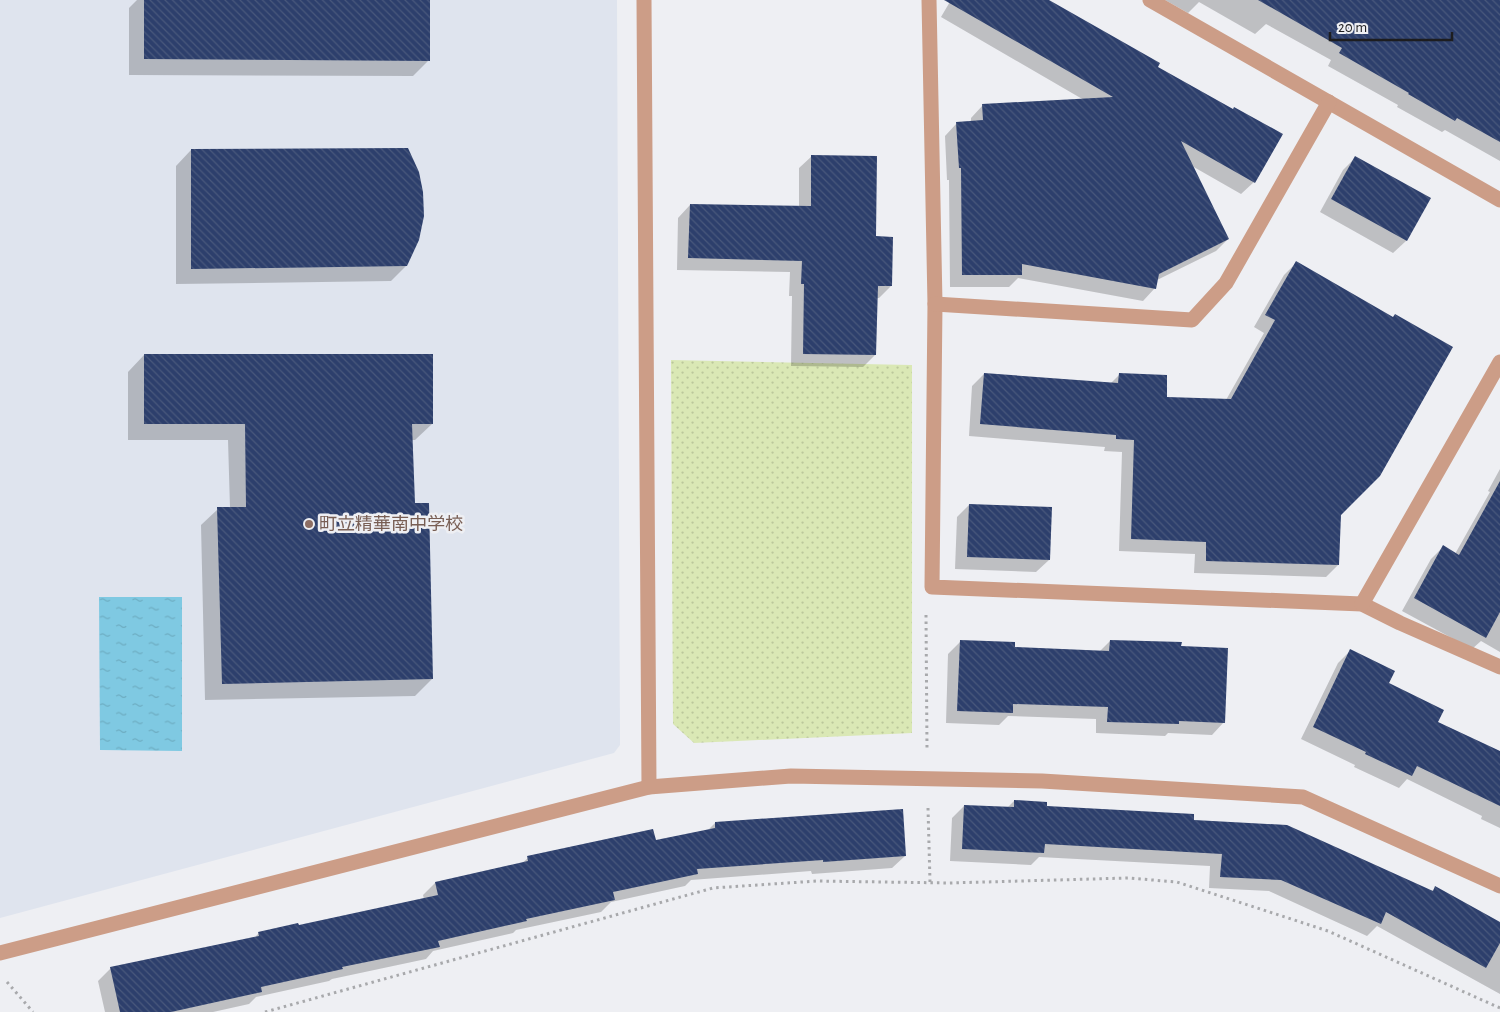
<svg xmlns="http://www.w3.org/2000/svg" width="1500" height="1012" font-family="'Alegreya Sans','Noto Sans JP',sans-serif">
<defs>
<pattern id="park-dots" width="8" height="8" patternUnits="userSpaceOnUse" patternTransform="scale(1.25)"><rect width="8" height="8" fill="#dae8b5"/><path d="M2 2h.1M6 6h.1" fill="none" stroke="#bbc79b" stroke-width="1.8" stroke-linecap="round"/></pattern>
<pattern id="water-ripples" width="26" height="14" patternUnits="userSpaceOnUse" patternTransform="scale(1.25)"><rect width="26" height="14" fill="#7fc9e2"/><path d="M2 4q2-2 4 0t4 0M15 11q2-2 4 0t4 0" fill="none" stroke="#6dacc1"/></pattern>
<pattern id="building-back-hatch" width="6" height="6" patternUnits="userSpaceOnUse" patternTransform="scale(1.25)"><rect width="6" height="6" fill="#2d3f6c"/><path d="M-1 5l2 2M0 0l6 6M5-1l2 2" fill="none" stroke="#49587c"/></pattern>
</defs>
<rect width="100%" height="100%" fill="#eeeff3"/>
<path fill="#dfe4ee" d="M 0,0 L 617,0 L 620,745 L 614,753 L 0,918 Z"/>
<path fill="url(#park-dots)" d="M 671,360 L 912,365 L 912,733 L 694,743 L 673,724 Z"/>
<path fill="url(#water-ripples)" d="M 99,597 L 182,597 L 182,751 L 100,750 Z"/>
<g fill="#0003">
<path d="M 137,0 L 429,0 L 429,60 L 413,76 L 129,75 L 129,8 Z"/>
<path d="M 951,0 L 1046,0 L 1156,68 L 1254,182 L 1241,194 L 1192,166 L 1228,239 L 1216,251 L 1157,280 L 1155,288 L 1143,301 L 1018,278 L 1009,287 L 950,287 L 949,180 L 947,180 L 945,136 L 957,123 L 971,123 L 971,118 L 983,105 L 1084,100 L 941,17 Z"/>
<path d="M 1165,0 L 1500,0 L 1500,161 L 1445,130 L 1442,132 L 1397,107 L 1398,105 L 1328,66 L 1331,60 L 1266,24 L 1255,34 L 1199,2 L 1188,13 Z"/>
<path d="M 191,150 L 406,266 L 391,281 L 176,284 L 176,166 Z"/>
<path d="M 812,156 L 875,238 L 891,286 L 879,298 L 876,298 L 875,355 L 863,367 L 791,366 L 792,296 L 789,296 L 790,272 L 677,270 L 678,218 L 690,205 L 799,207 L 799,168 Z"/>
<path d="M 1356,157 L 1429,198 L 1406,241 L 1393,253 L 1320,212 L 1343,170 Z"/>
<path d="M 1296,263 L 1338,565 L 1326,577 L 1194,573 L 1195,554 L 1119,551 L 1122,452 L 1104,451 L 1105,447 L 969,436 L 972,386 L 984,374 L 1110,384 L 1119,375 L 1165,398 L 1226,400 L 1264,333 L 1254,327 L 1284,275 Z"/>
<path d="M 144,355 L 432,424 L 415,440 L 412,440 L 414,505 L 432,679 L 415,696 L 205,700 L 201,525 L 218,509 L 230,508 L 228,440 L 128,440 L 128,372 Z"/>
<path d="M 1500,469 L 1500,652 L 1481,641 L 1472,649 L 1402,611 L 1431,559 L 1443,547 L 1455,554 L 1490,492 L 1488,491 Z"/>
<path d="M 969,505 L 1049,560 L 1036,572 L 955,569 L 957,517 Z"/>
<path d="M 1110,641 L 1180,648 L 1224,722 L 1212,735 L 1168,733 L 1165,736 L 1096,733 L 1096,719 L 1008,716 L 999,725 L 946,723 L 948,654 L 960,642 L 1013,648 L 1099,652 Z"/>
<path d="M 1350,651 L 1388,684 L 1437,722 L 1500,752 L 1500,828 L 1481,819 L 1482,816 L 1407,779 L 1399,788 L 1354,767 L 1355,765 L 1301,739 L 1338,663 Z"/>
<path d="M 1014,801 L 1045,807 L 1193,821 L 1432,891 L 1435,888 L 1500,924 L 1500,994 L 1377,926 L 1367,936 L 1269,891 L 1209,888 L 1210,866 L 1039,857 L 1031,865 L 950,861 L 952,818 L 964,806 L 1007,808 Z"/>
<path d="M 715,823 L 905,856 L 892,868 L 812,874 L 811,871 L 691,880 L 685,886 L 611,902 L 601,912 L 516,930 L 513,933 L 433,951 L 426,959 L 332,979 L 329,981 L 256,997 L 249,1004 L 213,1012 L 105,1012 L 98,981 L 111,968 L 254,938 L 259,933 L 298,927 L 424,899 L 423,895 L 435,883 L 521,864 L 528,858 L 655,842 L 708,830 Z"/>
</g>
<g fill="url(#building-back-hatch)">
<path d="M 144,0 L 430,0 L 430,61 L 144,59 Z"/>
<path d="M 944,0 L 1049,0 L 1160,63 L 1158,67 L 1233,109 L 1234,107 L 1283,134 L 1255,183 L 1181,141 L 1229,239 L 1159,274 L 1156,289 L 1022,264 L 1022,275 L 962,275 L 961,168 L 959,168 L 956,122 L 983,120 L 982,104 L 1113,97 Z"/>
<path d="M 1258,0 L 1500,0 L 1500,142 L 1457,118 L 1455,121 L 1408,94 L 1409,93 L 1339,53 L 1342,48 Z"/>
<path d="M 408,148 L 419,172 L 423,192 L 424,216 L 419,240 L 407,266 L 191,269 L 191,149 Z"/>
<path d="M 811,155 L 877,156 L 876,236 L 893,237 L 892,286 L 878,286 L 876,355 L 803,354 L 804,284 L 801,284 L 802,261 L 688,258 L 690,204 L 811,206 Z"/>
<path d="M 1355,156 L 1431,198 L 1407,241 L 1331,199 Z"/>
<path d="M 1296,261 L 1393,317 L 1395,314 L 1453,347 L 1380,476 L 1341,515 L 1339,565 L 1206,561 L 1206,542 L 1131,539 L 1134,440 L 1116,439 L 1116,435 L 980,424 L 984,373 L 1118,383 L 1119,373 L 1167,375 L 1167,397 L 1231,399 L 1275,320 L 1265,315 Z"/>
<path d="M 144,354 L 433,354 L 433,424 L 412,424 L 415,503 L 429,503 L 433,679 L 222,684 L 217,507 L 246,507 L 245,424 L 144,424 Z"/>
<path d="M 1500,481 L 1500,612 L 1486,638 L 1414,598 L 1443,545 L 1459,555 Z"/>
<path d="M 969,504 L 1052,507 L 1050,560 L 967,557 Z"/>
<path d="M 960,640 L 1015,642 L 1015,647 L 1109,651 L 1110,640 L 1182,642 L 1181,646 L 1228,648 L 1225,723 L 1179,721 L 1179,724 L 1107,722 L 1108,707 L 1013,704 L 1013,713 L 957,711 Z"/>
<path d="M 1350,649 L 1395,671 L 1389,683 L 1444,710 L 1438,722 L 1500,751 L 1500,806 L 1417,766 L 1412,776 L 1365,754 L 1366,752 L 1313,727 Z"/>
<path d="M 1014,800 L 1047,802 L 1047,806 L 1194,814 L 1194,820 L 1287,825 L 1433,891 L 1435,886 L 1500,922 L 1500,943 L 1486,968 L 1386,912 L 1381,924 L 1281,880 L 1220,877 L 1222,854 L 1045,844 L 1044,853 L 962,849 L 964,805 L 1014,807 Z"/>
<path d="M 903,809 L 906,856 L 823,862 L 823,860 L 697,869 L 698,874 L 613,892 L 615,900 L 526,919 L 527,921 L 438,941 L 440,947 L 342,967 L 343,969 L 261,987 L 262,992 L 171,1012 L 120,1012 L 110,967 L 259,936 L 258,932 L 298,923 L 299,925 L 438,895 L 435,882 L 528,861 L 527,856 L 653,829 L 656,840 L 715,828 L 715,822 Z"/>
</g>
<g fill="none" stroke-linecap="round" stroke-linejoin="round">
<g stroke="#a8a9ac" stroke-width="3" stroke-dasharray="2.5 4" stroke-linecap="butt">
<path d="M 926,615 L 927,749"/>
<path d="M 928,808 L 930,882"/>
<path d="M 7,982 L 33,1012"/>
<path d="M 265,1012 L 713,888 L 817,881 L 949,883 L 1128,878 L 1177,882 L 1328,931 L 1500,1008"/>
</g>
<g stroke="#cc9d87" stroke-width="15">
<path d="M 644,0 L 649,787"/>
<path d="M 929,0 L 935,304 L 932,587 L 1362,604 L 1400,623 L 1500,667"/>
<path d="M 1150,0 L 1500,200"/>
<path d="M 935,304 L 1192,320 L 1226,283 L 1329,102"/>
<path d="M 1362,604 L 1500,362"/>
<path d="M 0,953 L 649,787 L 791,776 L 1042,781 L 1303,797 L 1500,886"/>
</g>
</g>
<circle fill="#8d6e63" stroke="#eeeff3" stroke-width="2" cx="309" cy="524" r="5"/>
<g text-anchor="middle" stroke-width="5" stroke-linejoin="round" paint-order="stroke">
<g font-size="18" fill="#785e54" stroke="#eeeff3" text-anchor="start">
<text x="319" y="530">町立精華南中学校</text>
</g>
</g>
<path d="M1330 32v8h122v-8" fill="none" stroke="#1d1d1f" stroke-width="2.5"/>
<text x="1338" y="32" font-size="15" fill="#1d1d1f" stroke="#eeeff3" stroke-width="4" paint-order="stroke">20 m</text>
</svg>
